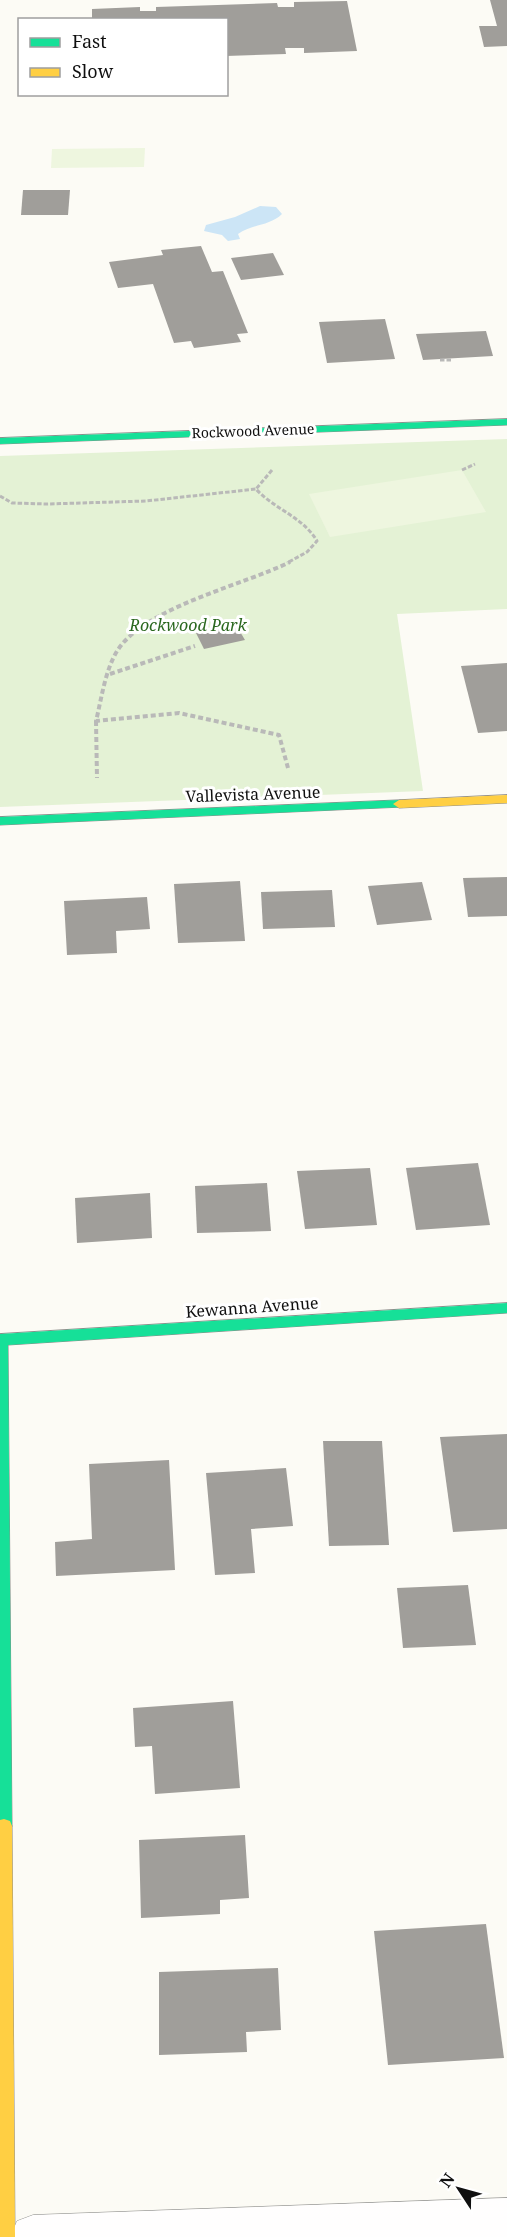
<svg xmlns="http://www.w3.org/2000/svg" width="507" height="2237" font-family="'Noto Serif',serif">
<rect width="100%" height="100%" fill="#fcfbf5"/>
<path fill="#e4f2d5" d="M 507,439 L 507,609 L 397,614 L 423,791 L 0,807 L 0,456 Z"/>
<g fill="#eef6df">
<path d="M 145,148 L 144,167 L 51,168 L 52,149 Z"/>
<path d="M 462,470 L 486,512 L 330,537 L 309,494 Z"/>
</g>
<path fill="#cce5f6" d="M 260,206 L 276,207 L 282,214 C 270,226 252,224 238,234 L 240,239 L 228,241 L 222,235 L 204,231 L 206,225 L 235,217 Z"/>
<g fill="#a09e9a">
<path d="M 490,0 L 507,0 L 507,46 L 484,47 L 479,26 L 497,26 Z"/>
<path d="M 347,1 L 357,51 L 304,53 L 304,48 L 285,48 L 286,54 L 226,56 L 226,20 L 92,20 L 92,9 L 140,7 L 140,11 L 156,11 L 156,7 L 277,3 L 278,7 L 294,7 L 294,2 Z"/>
<path d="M 23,190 L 70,190 L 68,215 L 21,215 Z"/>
<path d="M 201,246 L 212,272 L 223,271 L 248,333 L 237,334 L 241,342 L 194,348 L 191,341 L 174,343 L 153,284 L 118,288 L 109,262 L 163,255 L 161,250 Z"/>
<path d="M 273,253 L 284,275 L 241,280 L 231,258 Z"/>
<path d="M 385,319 L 395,359 L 327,363 L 319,322 Z"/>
<path d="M 486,331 L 493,356 L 423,360 L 416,334 Z"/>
<path d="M 236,625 L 245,640 L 204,649 L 196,633 Z"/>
<path d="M 507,663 L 507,731 L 478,733 L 461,666 Z"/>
<path d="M 507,877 L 507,916 L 468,917 L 463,878 Z"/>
<path d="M 240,881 L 245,941 L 178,943 L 174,884 Z"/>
<path d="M 422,882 L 432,920 L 377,925 L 368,886 Z"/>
<path d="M 332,890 L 335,927 L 263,929 L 261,892 Z"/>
<path d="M 147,897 L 150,929 L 116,931 L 117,953 L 67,955 L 64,901 Z"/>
<path d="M 478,1163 L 490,1225 L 416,1230 L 406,1168 Z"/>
<path d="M 370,1168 L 377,1225 L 305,1229 L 297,1171 Z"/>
<path d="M 267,1183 L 271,1231 L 197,1233 L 195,1186 Z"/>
<path d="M 150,1193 L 152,1238 L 77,1243 L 75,1198 Z"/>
<path d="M 507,1434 L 507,1529 L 453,1532 L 440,1437 Z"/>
<path d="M 323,1441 L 382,1441 L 389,1545 L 329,1546 Z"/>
<path d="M 169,1460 L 175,1570 L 56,1576 L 55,1542 L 92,1539 L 89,1464 Z"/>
<path d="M 286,1468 L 293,1526 L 251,1529 L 255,1573 L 215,1575 L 206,1473 Z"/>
<path d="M 468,1585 L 476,1645 L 403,1648 L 397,1588 Z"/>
<path d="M 233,1701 L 240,1788 L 155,1794 L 152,1746 L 135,1747 L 133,1708 Z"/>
<path d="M 245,1835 L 249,1898 L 220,1900 L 220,1914 L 141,1918 L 139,1840 Z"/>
<path d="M 486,1924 L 504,2058 L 388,2065 L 374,1931 Z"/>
<path d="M 278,1968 L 281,2030 L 246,2032 L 247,2052 L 159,2055 L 159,1972 Z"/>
</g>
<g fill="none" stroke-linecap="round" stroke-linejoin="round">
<g stroke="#969693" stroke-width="1">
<path id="street" d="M 507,2198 L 507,2237 L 10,2237 L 17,2221 L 33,2215 Z"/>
</g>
<g stroke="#8d8c8a" stroke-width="1">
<g id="fast">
<path d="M 507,419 L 507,425 L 0,444 L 0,438 Z"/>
<path d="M 399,800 L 403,801 L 405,804 L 403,807 L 0,825 L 0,817 Z"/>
<path d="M 507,1303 L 507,1313 L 8,1345 L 12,1826 L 10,1831 L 4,1833 L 0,1832 L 0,1334 Z"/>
</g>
</g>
<g stroke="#8d8c8a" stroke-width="1">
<g id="slow">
<path d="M 507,795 L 507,803 L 399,808 L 393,804 L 399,800 Z"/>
<path d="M 4,1819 L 10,1821 L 12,1826 L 15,2237 L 0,2237 L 0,1820 Z"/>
</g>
</g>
<g stroke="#b9b9b8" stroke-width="3" stroke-dasharray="4.5 2" stroke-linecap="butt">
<path d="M 440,360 L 452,360"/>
<path d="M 272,470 L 256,489 C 274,509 303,517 317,541 L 307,552 L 287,563"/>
<path d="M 462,470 L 475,464"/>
<path d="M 0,496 L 12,503 L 48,504 L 146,501 L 256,489"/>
</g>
<g stroke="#b9b9b8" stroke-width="4" stroke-dasharray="5 3" stroke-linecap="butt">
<path d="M 110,674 L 195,646"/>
<path d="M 96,721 L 97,778"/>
<path d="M 288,768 L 279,735 L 179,713 L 96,721 C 102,697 106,662 123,643 C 158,604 243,585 290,562"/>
</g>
<use href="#street" fill="#fffefe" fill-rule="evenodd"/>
<use href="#fast" fill="#16e098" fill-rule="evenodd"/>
<use href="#slow" fill="#ffcf43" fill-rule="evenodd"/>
</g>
<g text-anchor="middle" stroke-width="6" stroke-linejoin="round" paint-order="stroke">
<g font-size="14" fill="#101010" stroke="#fff">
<text transform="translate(253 431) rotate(-2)" y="5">Rockwood Avenue</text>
</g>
<g font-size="16" font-style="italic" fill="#2b681f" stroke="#fff">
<text x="188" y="631">Rockwood Park</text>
</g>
<g font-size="16" fill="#101010" stroke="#fff">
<text transform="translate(253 794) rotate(-2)" y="6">Vallevista Avenue</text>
<text transform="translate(252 1307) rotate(-4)" y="6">Kewanna Avenue</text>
</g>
</g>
<rect x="18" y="18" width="210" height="78" fill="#ffffff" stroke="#9f9f9f" stroke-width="1.5"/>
<rect x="30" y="38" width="30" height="9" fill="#16e098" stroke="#9f9f9f" stroke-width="1.5"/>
<text x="72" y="48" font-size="18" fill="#101010">Fast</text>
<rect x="30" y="68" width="30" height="9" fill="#ffcf43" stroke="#9f9f9f" stroke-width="1.5"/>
<text x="72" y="78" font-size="18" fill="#101010">Slow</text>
<g transform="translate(459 2189) rotate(306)" stroke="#ffffff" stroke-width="4.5" paint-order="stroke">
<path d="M0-4.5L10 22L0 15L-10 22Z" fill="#101010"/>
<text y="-9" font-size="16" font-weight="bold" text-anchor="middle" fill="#101010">N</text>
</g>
</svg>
